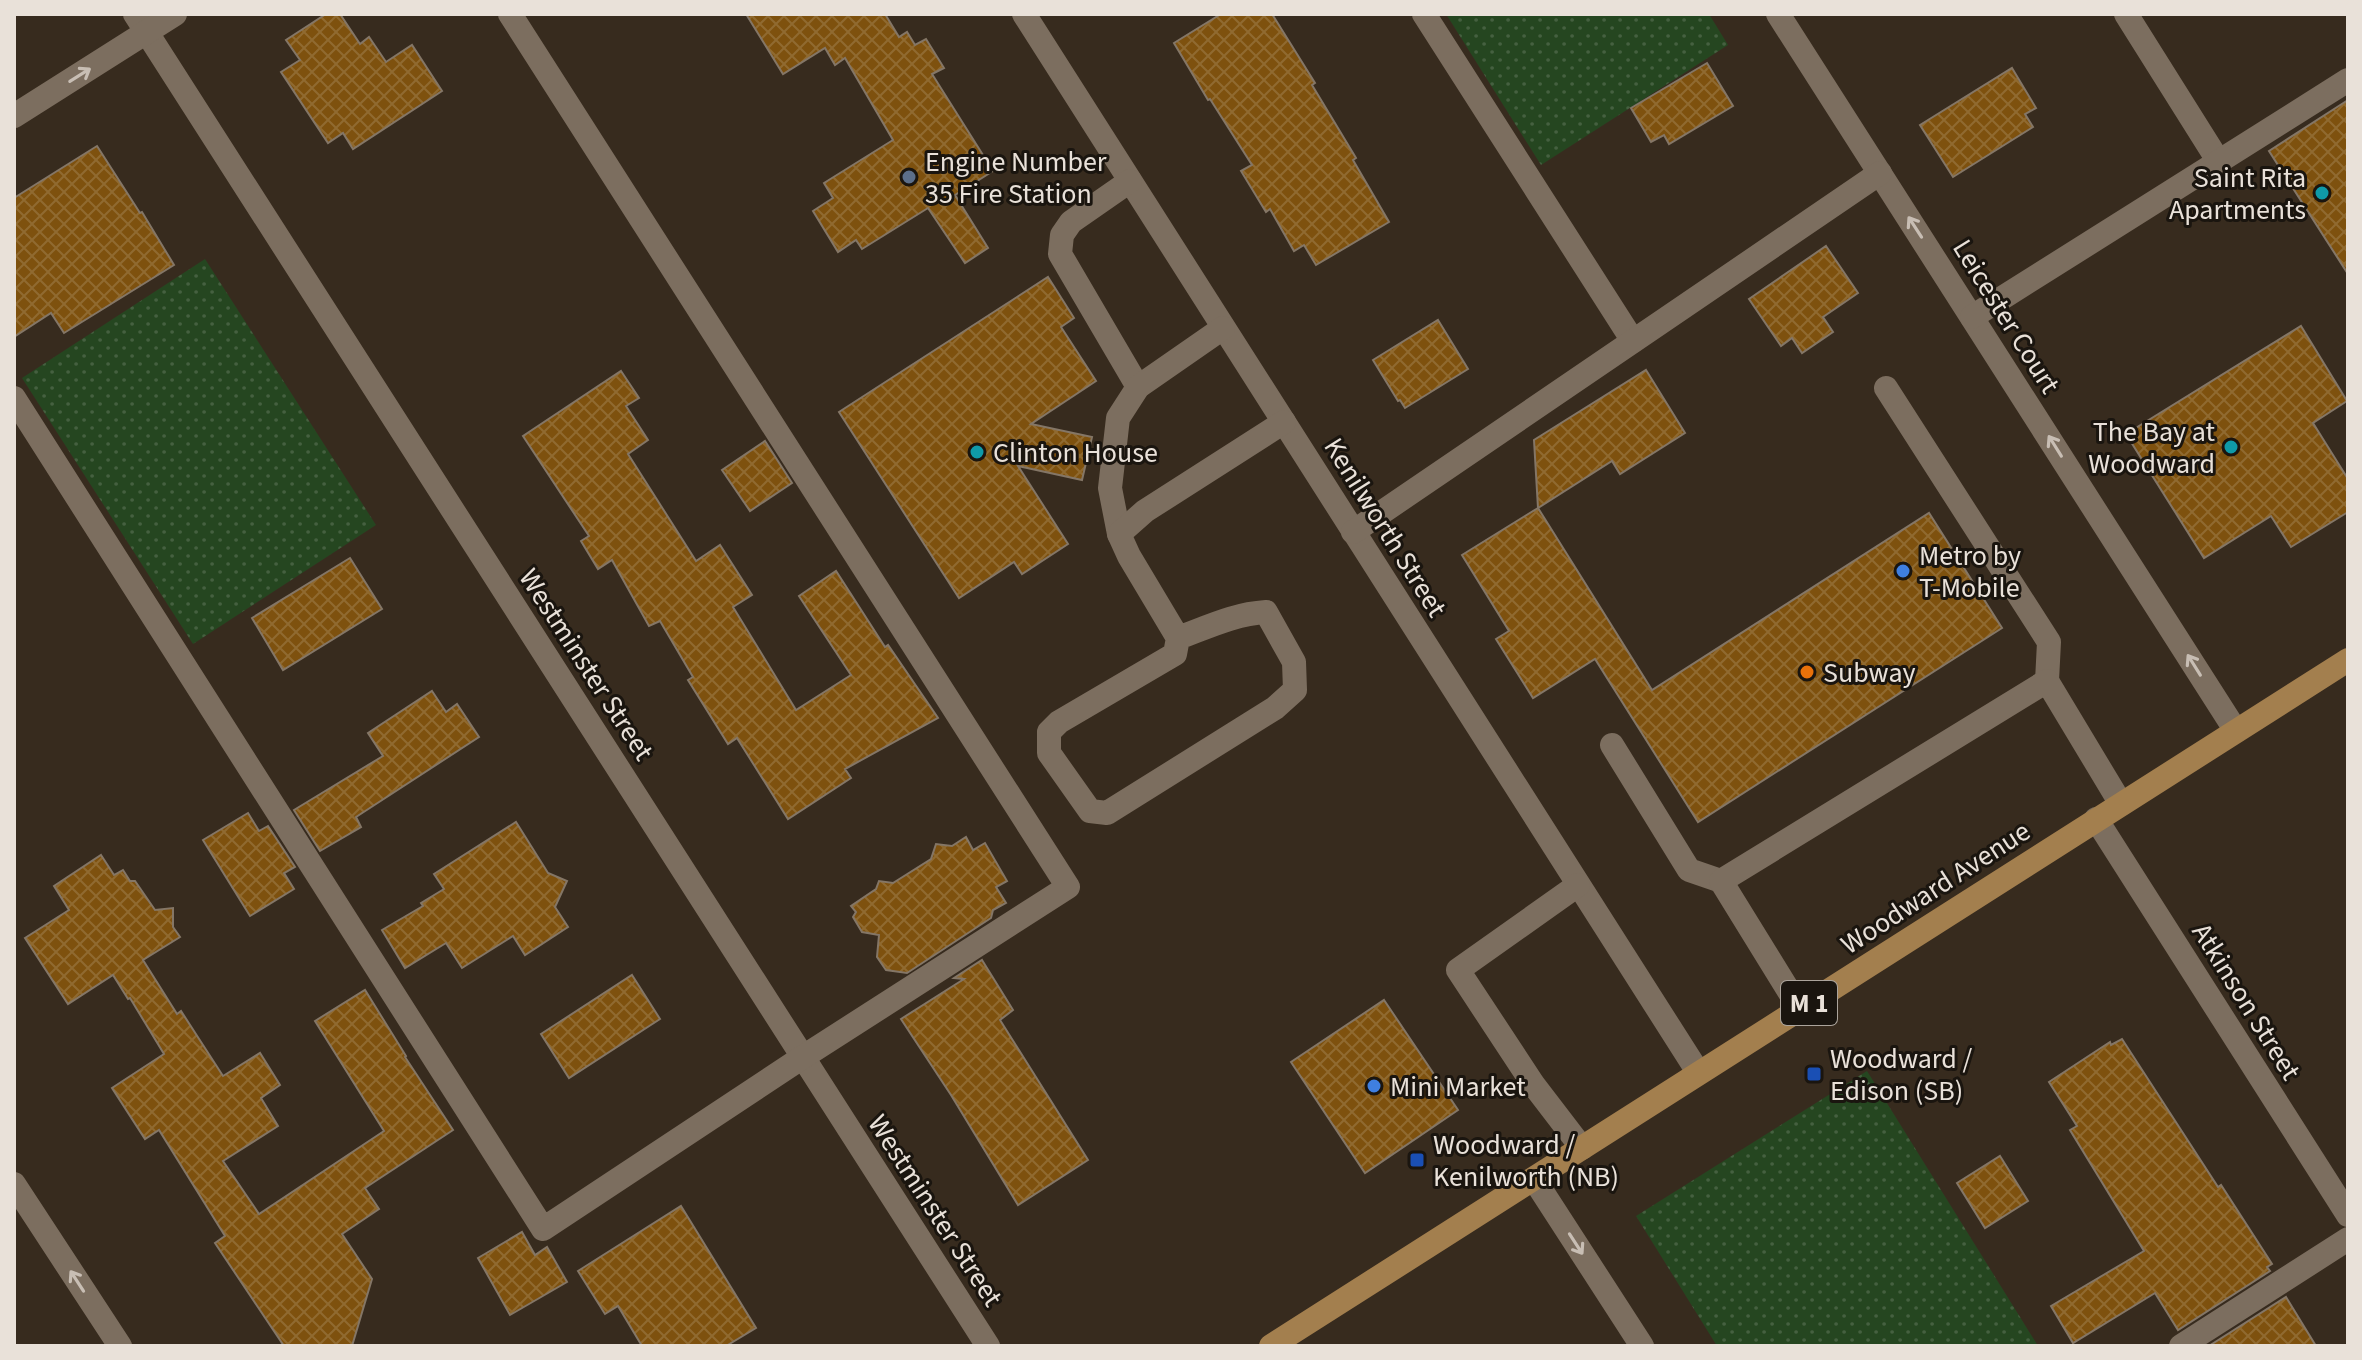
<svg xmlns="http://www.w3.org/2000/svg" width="2362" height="1360" font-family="'Source Sans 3',sans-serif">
<defs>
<pattern id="grass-dots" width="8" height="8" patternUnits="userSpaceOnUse" patternTransform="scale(2)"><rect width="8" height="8" fill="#254620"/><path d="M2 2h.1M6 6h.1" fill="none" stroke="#456040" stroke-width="1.8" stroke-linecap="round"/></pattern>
<pattern id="building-cross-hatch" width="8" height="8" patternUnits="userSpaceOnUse" patternTransform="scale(2)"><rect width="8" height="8" fill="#7e510e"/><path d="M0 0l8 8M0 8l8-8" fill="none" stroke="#906a30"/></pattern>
</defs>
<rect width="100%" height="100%" fill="#372b1e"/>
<g fill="url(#grass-dots)">
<path d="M 1446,14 L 1709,14 L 1728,45 L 1541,165 Z"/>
<path d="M 205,259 L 376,525 L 193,644 L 22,378 Z"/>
<path d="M 1867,1071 L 2038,1346 L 1717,1346 L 1636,1216 Z"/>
</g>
<g fill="url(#building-cross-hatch)" stroke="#847666" stroke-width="2">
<path d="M 326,14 L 340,14 L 360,44 L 369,37 L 386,62 L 412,45 L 442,91 L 353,149 L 343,133 L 328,143 L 281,72 L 300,60 L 286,40 Z"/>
<path d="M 746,14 L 885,14 L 899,37 L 907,32 L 915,45 L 926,39 L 944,68 L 932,74 L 993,171 L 955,195 L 988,248 L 965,263 L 928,208 L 862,249 L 856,240 L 838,252 L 813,211 L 833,198 L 824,183 L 893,140 L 845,58 L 835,65 L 825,48 L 783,74 Z"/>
<path d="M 1221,14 L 1272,14 L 1315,83 L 1312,85 L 1356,158 L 1353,160 L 1389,222 L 1316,265 L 1304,245 L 1294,251 L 1270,209 L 1266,212 L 1241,171 L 1252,165 L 1210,99 L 1208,100 L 1174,43 Z"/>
<path d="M 1707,63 L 1733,106 L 1669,144 L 1664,135 L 1651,142 L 1631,108 Z"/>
<path d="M 2012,68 L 2036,108 L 2025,114 L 2033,127 L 1953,177 L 1920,125 Z"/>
<path d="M 2348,100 L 2348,274 L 2269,151 Z"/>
<path d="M 97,146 L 140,213 L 142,212 L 174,265 L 64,333 L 51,313 L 14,337 L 14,198 Z"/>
<path d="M 1826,246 L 1858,293 L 1823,317 L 1833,332 L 1802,353 L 1792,338 L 1781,346 L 1749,299 Z"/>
<path d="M 1048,277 L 1074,318 L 1061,327 L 1096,381 L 1031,424 L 1092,437 L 1082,480 L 1018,466 L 1068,544 L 1022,574 L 1014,562 L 959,598 L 839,412 Z"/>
<path d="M 1438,320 L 1468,369 L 1405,408 L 1400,400 L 1398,401 L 1373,360 Z"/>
<path d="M 2301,326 L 2347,401 L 2313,423 L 2348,479 L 2348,512 L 2291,547 L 2271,516 L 2204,558 L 2126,434 Z"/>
<path d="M 1646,370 L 1685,433 L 1620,474 L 1612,461 L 1538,508 L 1534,440 Z"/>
<path d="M 621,371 L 639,398 L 626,406 L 648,440 L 628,454 L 696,561 L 720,545 L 752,595 L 733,607 L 796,710 L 851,675 L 799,596 L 836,571 L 885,647 L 888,645 L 938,718 L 845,769 L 851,778 L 788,819 L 737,738 L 728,744 L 688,680 L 693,677 L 660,621 L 649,626 L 612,560 L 598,569 L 581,541 L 589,536 L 523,436 Z"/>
<path d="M 765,441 L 792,483 L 750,511 L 722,470 Z"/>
<path d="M 1538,508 L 1652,690 L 1929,513 L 2002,628 L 1698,822 L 1595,659 L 1533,698 L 1496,639 L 1509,631 L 1462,555 Z"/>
<path d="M 350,558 L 382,609 L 283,670 L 252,618 Z"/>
<path d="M 432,691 L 446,712 L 457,704 L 479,737 L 356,817 L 361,827 L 320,851 L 294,810 L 383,756 L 368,733 Z"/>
<path d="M 248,813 L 259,831 L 268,826 L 295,867 L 284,873 L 294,889 L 250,916 L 203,840 Z"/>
<path d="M 516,822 L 548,873 L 567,881 L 555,907 L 568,927 L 525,955 L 513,936 L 462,968 L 446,943 L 405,968 L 382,930 L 423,906 L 421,903 L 444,889 L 434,874 Z"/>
<path d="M 966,837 L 973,850 L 985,843 L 1007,881 L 996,887 L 1006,903 L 993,910 L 991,918 L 907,973 L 886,970 L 877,957 L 879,935 L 862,932 L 853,917 L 856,912 L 851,906 L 876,889 L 879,881 L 893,883 L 931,859 L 936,844 L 952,846 Z"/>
<path d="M 101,855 L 114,875 L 123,870 L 130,881 L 135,881 L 155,910 L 173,908 L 173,927 L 180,937 L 143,960 L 177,1014 L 181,1011 L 223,1076 L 260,1053 L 280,1085 L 261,1098 L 278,1126 L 223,1161 L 259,1214 L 384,1131 L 315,1021 L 365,990 L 406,1056 L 405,1057 L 453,1130 L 365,1188 L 379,1209 L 342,1234 L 372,1279 L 352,1346 L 284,1346 L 215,1243 L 225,1236 L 159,1130 L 145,1139 L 112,1088 L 164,1054 L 130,998 L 128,999 L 113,975 L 68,1004 L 25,938 L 69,910 L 54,886 Z"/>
<path d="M 982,960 L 1013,1010 L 1000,1020 L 1088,1160 L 1018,1205 L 951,1095 L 901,1019 L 964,979 L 954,978 Z"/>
<path d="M 632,975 L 660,1019 L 569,1078 L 541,1034 Z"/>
<path d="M 1384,1000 L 1458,1110 L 1365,1173 L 1291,1062 Z"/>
<path d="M 2122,1039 L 2218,1187 L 2221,1185 L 2272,1264 L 2267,1267 L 2270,1271 L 2178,1330 L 2155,1293 L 2073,1343 L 2051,1306 L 2144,1251 L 2070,1130 L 2077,1126 L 2049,1082 L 2110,1042 L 2111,1045 Z"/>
<path d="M 2000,1156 L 2028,1201 L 1985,1228 L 1957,1183 Z"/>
<path d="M 681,1206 L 756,1328 L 726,1346 L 642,1346 L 618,1306 L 605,1314 L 578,1271 Z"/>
<path d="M 522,1232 L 535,1255 L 547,1247 L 567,1282 L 510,1315 L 478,1258 Z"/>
<path d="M 2286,1297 L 2316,1346 L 2209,1346 Z"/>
</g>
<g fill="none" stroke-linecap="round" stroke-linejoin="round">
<g stroke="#7c6e5f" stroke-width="24">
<path d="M 135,14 L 988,1346"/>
<path d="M 1024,14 L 1698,1072"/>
<path d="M 1424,14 L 1633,341"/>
<path d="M 1778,14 L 2236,731"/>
<path d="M 2126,14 L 2219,162"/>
<path d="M 14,116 L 175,14"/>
<path d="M 1130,181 L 1071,222 L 1062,235 L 1060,254 L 1138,387"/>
<path d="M 1972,317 L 2348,80"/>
<path d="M 1886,388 L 2049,642 L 2047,681"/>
<path d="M 14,398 L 543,1229 L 803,1057 L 1068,887 L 510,14"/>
<path d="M 1353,532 L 1880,173"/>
<path d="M 1119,534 L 1110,488 L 1118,418 L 1138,387 L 1223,328"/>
<path d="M 1178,638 C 1208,627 1234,614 1266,612 L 1294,662 L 1295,690 L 1275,708 L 1107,813 L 1090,811 L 1049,753 L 1049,732 L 1059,722 L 1175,654 L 1178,638 L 1129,556 L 1119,534 L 1145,511 L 1284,422"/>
<path d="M 1612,745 L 1689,870 L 1721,881"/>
<path d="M 2096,819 L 2348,1215"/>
<path d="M 1578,885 L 1458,970 L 1533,1084 L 1582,1148"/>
<path d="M 1800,1009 L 1721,881 L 2047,681 L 2121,804"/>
<path d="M 1534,1179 L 1642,1346"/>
<path d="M 14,1184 L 120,1346"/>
<path d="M 2181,1346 L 2348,1239"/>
</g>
<path stroke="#a37f4e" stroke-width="24" d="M 1271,1346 L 2348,660"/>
</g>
<defs><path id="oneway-shaft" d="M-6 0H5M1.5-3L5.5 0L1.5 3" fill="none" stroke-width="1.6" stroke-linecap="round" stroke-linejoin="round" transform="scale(2)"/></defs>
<g stroke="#c8beb4">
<use href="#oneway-shaft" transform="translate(80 75) rotate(-32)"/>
<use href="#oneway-shaft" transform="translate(1915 227) rotate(-123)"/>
<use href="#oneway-shaft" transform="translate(2055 446) rotate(-122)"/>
<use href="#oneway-shaft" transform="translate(2194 665) rotate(-122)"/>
<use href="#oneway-shaft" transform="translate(1576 1244) rotate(57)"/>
<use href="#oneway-shaft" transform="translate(77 1281) rotate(-123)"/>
</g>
<circle fill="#5c6f8a" stroke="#1a150f" stroke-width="3" cx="909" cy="177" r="8"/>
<g fill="#0f9aa8" stroke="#1a150f" stroke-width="3">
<circle cx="2322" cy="193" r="8"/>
<circle cx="2231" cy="447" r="8"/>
<circle cx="977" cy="452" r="8"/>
</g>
<g fill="#3f7fe0" stroke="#1a150f" stroke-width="3">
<circle cx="1903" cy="571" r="8"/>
<circle cx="1374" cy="1086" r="8"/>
</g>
<circle fill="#e8710a" stroke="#1a150f" stroke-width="3" cx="1807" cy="672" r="8"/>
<g fill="#1a4fb4" stroke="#1a150f" stroke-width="3">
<rect x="1806" y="1066" width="16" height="16" rx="4"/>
<rect x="1409" y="1152" width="16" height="16" rx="4"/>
</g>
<g text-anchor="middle" stroke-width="6" stroke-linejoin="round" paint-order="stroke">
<rect fill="#1a150f" stroke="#aba49c" stroke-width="2" x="1781" y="981" width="56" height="44" rx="6"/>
<g font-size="26" font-weight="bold" fill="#e9e1d9">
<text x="1809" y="1012">M 1</text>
</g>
<g font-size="28" fill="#e9e1d9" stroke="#1a150f" text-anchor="start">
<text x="925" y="171">Engine Number<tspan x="925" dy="32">35 Fire Station</tspan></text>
<text x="2306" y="187" text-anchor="end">Saint Rita<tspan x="2306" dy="32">Apartments</tspan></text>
<text x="2215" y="441" text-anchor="end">The Bay at<tspan x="2215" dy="32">Woodward</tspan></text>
<text x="993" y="462">Clinton House</text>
<text x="1919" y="565">Metro by<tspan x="1919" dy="32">T-Mobile</tspan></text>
<text x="1823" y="682">Subway</text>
<text x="1830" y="1068">Woodward /<tspan x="1830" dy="32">Edison (SB)</tspan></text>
<text x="1390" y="1096">Mini Market</text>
<text x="1433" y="1154">Woodward /<tspan x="1433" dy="32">Kenilworth (NB)</tspan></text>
</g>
<g font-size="28" fill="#e9e1d9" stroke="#1a150f">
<text transform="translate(2007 316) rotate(58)" y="10">Leicester Court</text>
<text transform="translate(1386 527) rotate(58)" y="10">Kenilworth Street</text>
<text transform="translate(587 664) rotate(57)" y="10">Westminster Street</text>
<text transform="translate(1935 887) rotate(-33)" y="10">Woodward Avenue</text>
<text transform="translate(2247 1001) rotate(58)" y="10">Atkinson Street</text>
<text transform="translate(936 1210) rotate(57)" y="10">Westminster Street</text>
</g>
</g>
<rect width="2362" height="1360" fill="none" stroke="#e9e1d9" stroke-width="32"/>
</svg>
